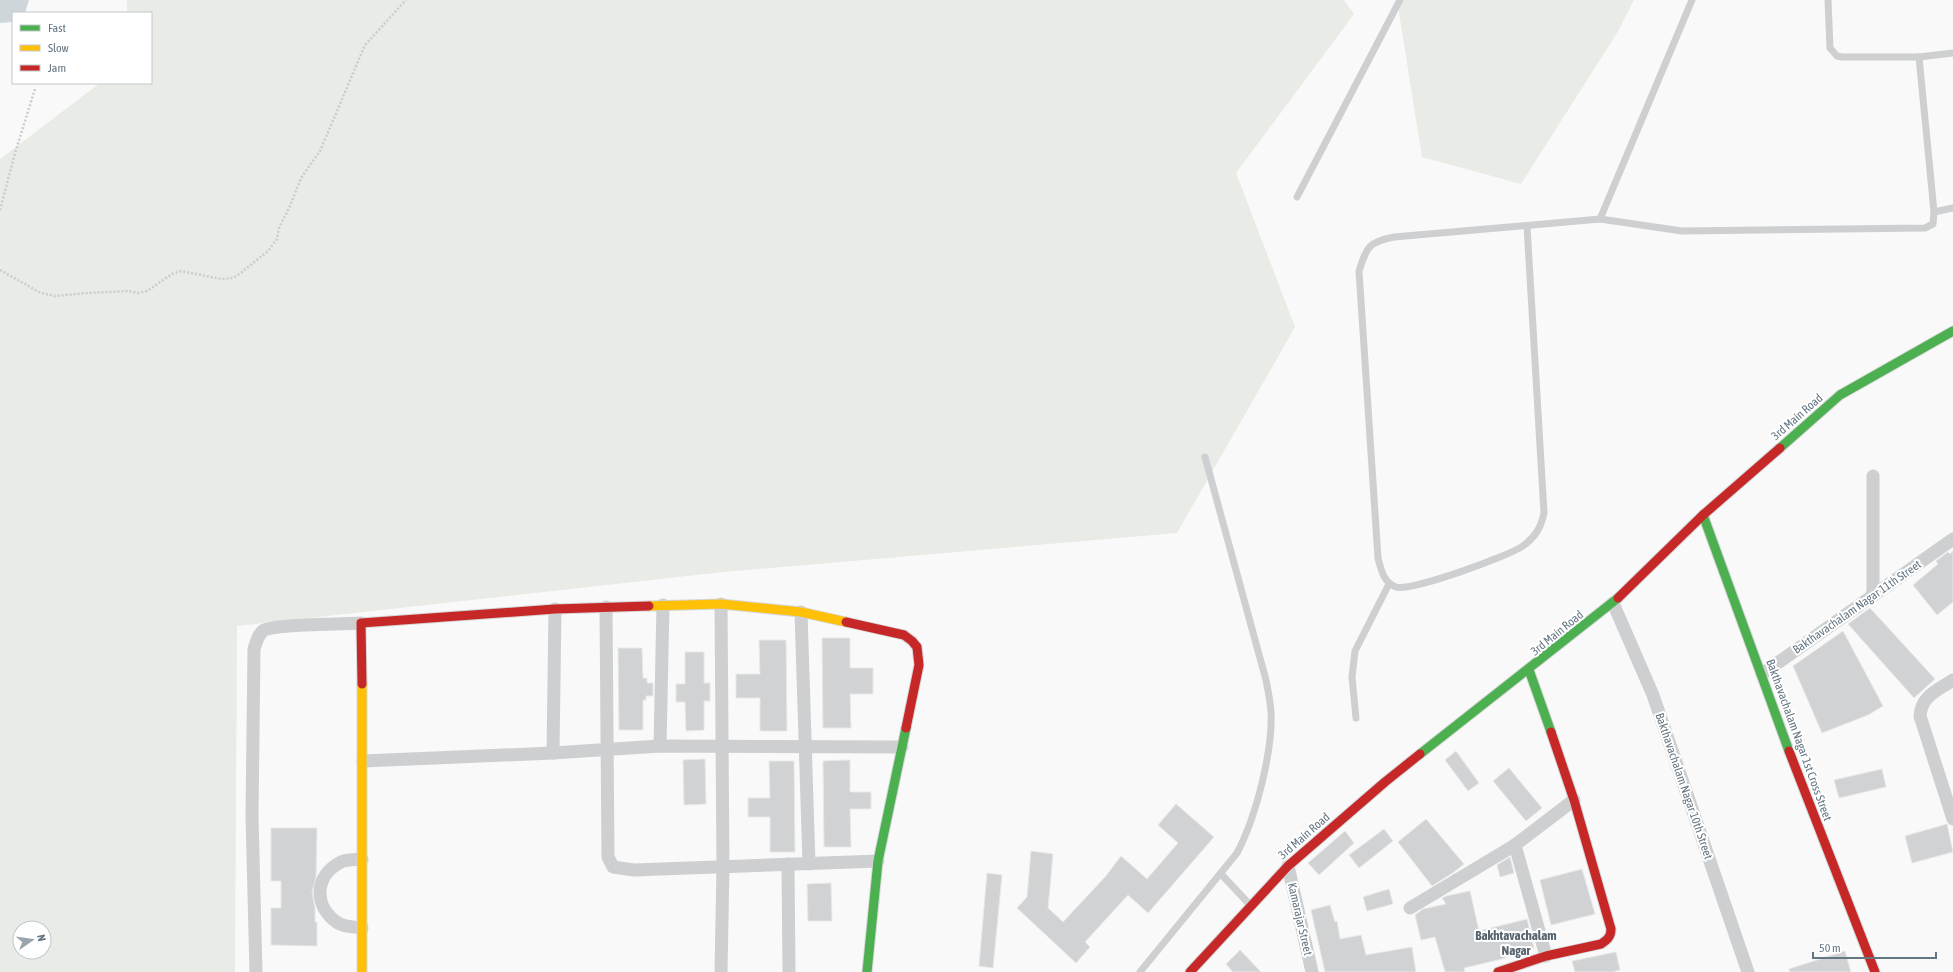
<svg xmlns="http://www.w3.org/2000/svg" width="1953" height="972" font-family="'Asap Condensed',sans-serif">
<rect width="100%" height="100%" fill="#f9f9f9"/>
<g fill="#e8ebe6" fill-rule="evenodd">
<path d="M 127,0 L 1344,0 L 1354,14 L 1236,173 L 1295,327 L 1177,533 L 723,572 L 237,626 L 235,972 L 0,972 L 0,159 L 100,83 L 151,83 L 151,13 L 127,13 ZM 20,928 L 44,928 L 44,952 L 20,952 Z"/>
<path d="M 1397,0 L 1634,0 L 1617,33 L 1521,184 L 1422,157 Z"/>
</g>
<path fill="#ced6d9" d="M 0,0 L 29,0 L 25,13 L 13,13 L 13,22 L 0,23 Z"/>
<g fill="#d0d2d3" stroke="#e8e8e8">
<path d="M 1953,551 L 1953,602 L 1937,615 L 1913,585 L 1938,564 L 1936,561 L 1948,552 L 1950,554 Z"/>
<path d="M 1870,608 L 1935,679 L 1914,698 L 1848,624 Z"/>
<path d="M 1843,631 L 1883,706 L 1868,715 L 1822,733 L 1793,666 Z"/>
<path d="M 822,638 L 850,638 L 850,668 L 873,668 L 873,694 L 850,694 L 851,728 L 823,728 Z"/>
<path d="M 759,640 L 786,640 L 787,731 L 760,731 L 760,698 L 736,698 L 736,674 L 760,674 Z"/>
<path d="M 618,648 L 642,648 L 643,678 L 647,678 L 647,683 L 653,683 L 653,696 L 646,696 L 646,700 L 643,700 L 643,730 L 619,730 Z"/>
<path d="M 685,652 L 704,652 L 704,683 L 710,683 L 710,701 L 704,701 L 704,730 L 686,731 L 685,702 L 676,702 L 676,684 L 685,684 Z"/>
<path d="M 1456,751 L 1479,783 L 1468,791 L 1445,760 Z"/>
<path d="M 705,759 L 706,804 L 684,805 L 683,760 Z"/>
<path d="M 850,760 L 850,792 L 871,792 L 871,809 L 850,809 L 851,847 L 824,847 L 823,761 Z"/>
<path d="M 769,761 L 794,761 L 795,852 L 770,852 L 770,817 L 748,817 L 748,798 L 770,798 Z"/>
<path d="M 1509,768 L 1542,808 L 1526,821 L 1493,781 Z"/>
<path d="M 1882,769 L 1886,787 L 1839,798 L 1834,780 Z"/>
<path d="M 1176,804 L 1214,837 L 1148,913 L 1128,895 L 1085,942 L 1090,947 L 1076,963 L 1017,908 L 1027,897 L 1031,851 L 1053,854 L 1048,908 L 1063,922 L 1106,876 L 1121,856 L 1147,879 L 1178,843 L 1158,825 Z"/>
<path d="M 1426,819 L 1464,864 L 1454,872 L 1432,886 L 1398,842 Z"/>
<path d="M 1947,824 L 1953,852 L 1912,863 L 1905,836 Z"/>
<path d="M 271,828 L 317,828 L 316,877 L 312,892 L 315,908 L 315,922 L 317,922 L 317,946 L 271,945 L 271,908 L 281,908 L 281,881 L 271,881 Z"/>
<path d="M 1384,829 L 1393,841 L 1359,868 L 1349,855 Z"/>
<path d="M 1345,831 L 1354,843 L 1319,875 L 1308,863 Z"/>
<path d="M 1510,857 L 1514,873 L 1500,877 L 1497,865 Z"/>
<path d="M 1582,869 L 1595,914 L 1551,925 L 1540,880 Z"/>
<path d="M 987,873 L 1002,875 L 993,968 L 979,966 Z"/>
<path d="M 831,883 L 832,921 L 808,921 L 807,884 Z"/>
<path d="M 1389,889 L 1393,904 L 1367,911 L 1363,897 Z"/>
<path d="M 1470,891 L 1479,931 L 1527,919 L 1534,948 L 1502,959 L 1464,968 L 1465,972 L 1445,972 L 1435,937 L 1421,940 L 1415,915 L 1423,909 L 1446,904 L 1442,898 L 1446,896 Z"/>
<path d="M 1330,905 L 1335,922 L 1337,921 L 1340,939 L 1361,935 L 1366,955 L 1412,947 L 1416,972 L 1325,972 L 1311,910 Z"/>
<path d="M 1240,950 L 1261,972 L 1233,972 L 1226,964 Z"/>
<path d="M 1845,951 L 1851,972 L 1790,972 L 1789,969 Z"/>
<path d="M 1616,952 L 1620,970 L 1612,972 L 1575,972 L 1572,961 Z"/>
</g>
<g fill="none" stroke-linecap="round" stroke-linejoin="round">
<g stroke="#d5d6d7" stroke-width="11">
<g id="fast">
<path d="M 1780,448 L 1840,395 L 1953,331"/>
<path d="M 1703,515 L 1789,751"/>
<path d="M 1529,670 L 1551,732"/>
<path d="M 1420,754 L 1618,598"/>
<path d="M 867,972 L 878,861 L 906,728"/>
</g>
</g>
<g stroke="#d5d6d7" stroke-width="11">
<g id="slow">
<path d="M 649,606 L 721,604 L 801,612 L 846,622"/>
<path d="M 362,684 L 362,972"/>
</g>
</g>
<g stroke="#d5d6d7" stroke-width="11">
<g id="jam">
<path d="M 1618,598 L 1703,515 L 1780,448"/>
<path d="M 846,622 L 904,635 L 912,641 L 917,647 L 919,665 L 906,728"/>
<path d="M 362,684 L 361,623 L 555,609 L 649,606"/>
<path d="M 1789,751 L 1875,972"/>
<path d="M 1190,972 L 1288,866 L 1385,782 L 1420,754"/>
<path d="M 1498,972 L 1546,956 L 1601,944 C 1607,940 1611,937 1611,929 L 1574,800 L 1551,732"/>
</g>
</g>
<g stroke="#cbcccd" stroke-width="2.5" stroke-dasharray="2 2" stroke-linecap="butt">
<path d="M 0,210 L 15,153 L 35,89"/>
<path d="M 0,270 L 41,293 L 55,296 L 87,293 L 129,291 L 138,293 L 147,291 L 172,274 L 181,271 L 221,279 L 233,278 L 242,272 L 268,251 L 277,239 L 279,228 L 290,206 L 301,178 L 320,151 L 365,45 L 406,0"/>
</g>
<g stroke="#cecfd0" stroke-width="7">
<path d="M 1919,57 L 1953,53"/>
<path d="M 1297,197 L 1400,0"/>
<path d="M 1934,212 L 1953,208"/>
<path d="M 1600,219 L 1692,0"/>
<path d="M 1527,226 L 1544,513 C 1541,528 1535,537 1523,546 C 1509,556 1410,592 1396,587 C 1384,583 1381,570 1378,558 L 1359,271 C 1367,246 1369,242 1394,237 L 1600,219 L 1682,231 L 1925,228 L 1933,224 L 1934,212 L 1919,57 L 1842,57 L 1837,56 L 1830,48 L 1828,0"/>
<path d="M 1356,718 L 1352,677 L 1355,651 L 1389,584"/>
<path d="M 1221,874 L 1251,906"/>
<path d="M 1140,972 L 1237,853 C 1256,817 1273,751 1271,711 C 1270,701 1268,690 1266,680 L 1205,457"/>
</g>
<g stroke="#cecfd0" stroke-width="13">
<path d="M 1873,596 L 1873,476"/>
<path d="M 1613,603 L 1653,695 L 1748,972"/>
<path d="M 606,607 L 608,857 L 613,867 L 634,870 L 878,861"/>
<path d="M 801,612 L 809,864"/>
<path d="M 1762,674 L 1953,539"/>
<path d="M 1953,680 C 1938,690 1921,696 1920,716 L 1953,819"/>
<path d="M 660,746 L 663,605"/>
<path d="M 553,753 L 555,609"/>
<path d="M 363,761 L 553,753 L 660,746 L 902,747"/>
<path d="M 788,864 L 789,972"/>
<path d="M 1288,866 L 1312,972"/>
<path d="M 1410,908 L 1515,845"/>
<path d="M 362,928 C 355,927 344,927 338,923 C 313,906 314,876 341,862 C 347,859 356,860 362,859"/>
<path d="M 1546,956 L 1515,845 L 1574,800"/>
<path d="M 256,972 L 252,816 L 254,649 C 256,643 258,634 264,630 C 276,624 344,624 361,623"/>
<path d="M 721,972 L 723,867 L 721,604"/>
</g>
<use href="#fast" stroke="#4caf50" stroke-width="9"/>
<use href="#slow" stroke="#ffc107" stroke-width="9"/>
<use href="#jam" stroke="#c62828" stroke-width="9"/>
</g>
<g text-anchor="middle" stroke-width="4" stroke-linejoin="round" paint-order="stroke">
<g font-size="12" fill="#657683" stroke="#fff">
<text transform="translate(1797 417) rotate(-41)" y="4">3rd Main Road</text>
<text transform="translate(1857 607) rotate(-35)" y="4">Bakthavachalam Nagar 11th Street</text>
<text transform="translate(1557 633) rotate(-39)" y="4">3rd Main Road</text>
<text transform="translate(1799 740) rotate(70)" y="4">Bakthavachalam Nagar 1st Cross Street</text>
<text transform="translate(1684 786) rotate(71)" y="4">Bakthavachalam Nagar 10th Street</text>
<text transform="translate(1304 836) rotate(-41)" y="4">3rd Main Road</text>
<text transform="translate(1300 919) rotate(77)" y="4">Kamarajar Street</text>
</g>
<g font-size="13" font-weight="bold" fill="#57646e" stroke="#fff">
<text x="1516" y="940">Bakhtavachalam<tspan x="1516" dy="15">Nagar</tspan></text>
</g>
</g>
<rect x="12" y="12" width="140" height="72" fill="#ffffff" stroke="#c1c8cd"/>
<rect x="20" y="25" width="20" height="6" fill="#4caf50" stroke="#c1c8cd"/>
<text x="48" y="32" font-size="12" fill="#657683">Fast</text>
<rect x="20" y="45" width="20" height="6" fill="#ffc107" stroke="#c1c8cd"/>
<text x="48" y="52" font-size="12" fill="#657683">Slow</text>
<rect x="20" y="65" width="20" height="6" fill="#c62828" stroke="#c1c8cd"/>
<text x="48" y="72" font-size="12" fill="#657683">Jam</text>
<g transform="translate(32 940) rotate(77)"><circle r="19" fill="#ffffff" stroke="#c1c8cd"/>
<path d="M0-3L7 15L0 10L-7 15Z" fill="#99a4ac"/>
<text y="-6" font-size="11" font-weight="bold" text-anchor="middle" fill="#657683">N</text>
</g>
<path d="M1813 952v6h123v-6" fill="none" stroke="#657683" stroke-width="2"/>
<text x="1819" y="952" font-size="12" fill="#657683" stroke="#ffffff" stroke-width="3" paint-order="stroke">50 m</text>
</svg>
